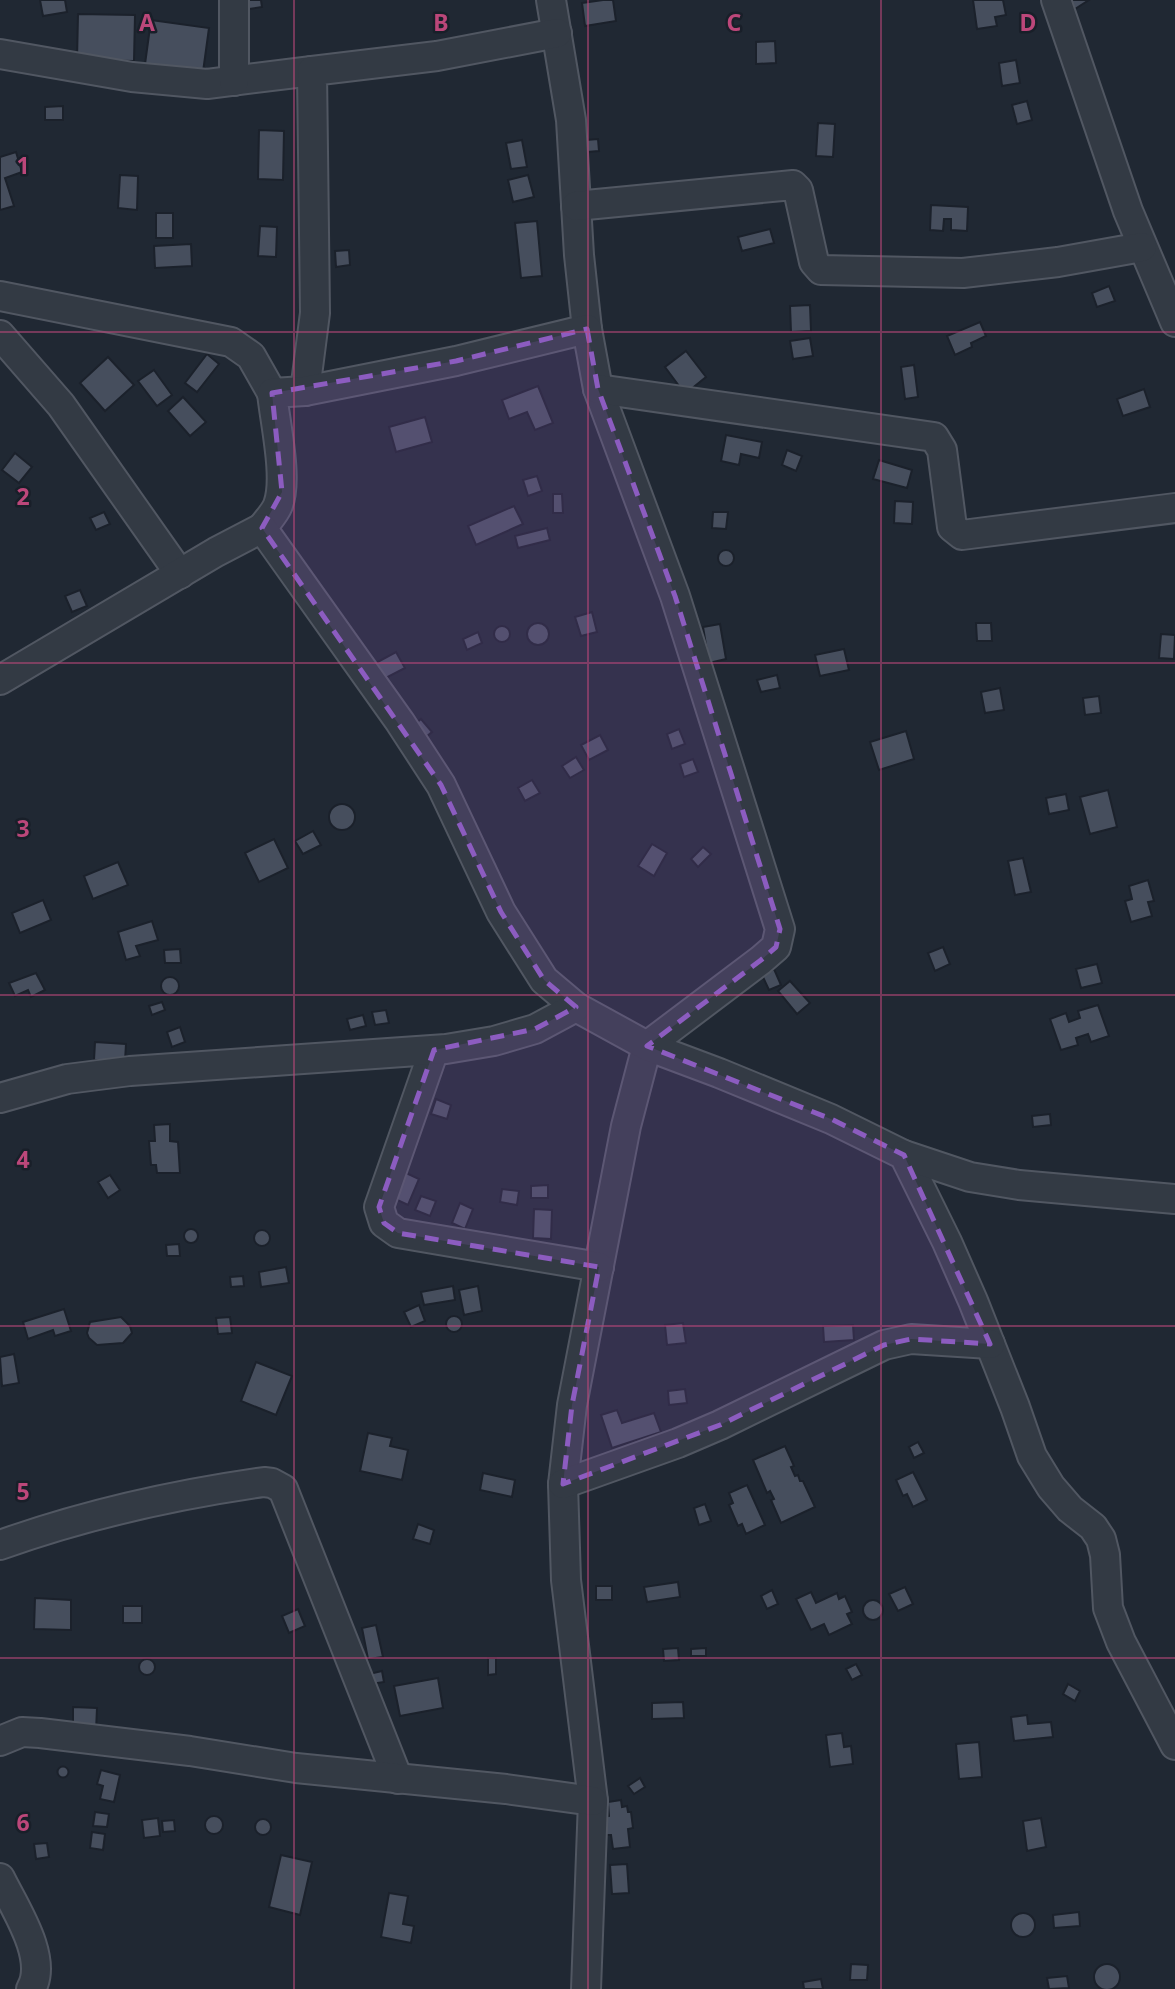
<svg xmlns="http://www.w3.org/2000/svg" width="1175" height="1989" font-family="'Noto Sans',sans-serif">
<rect width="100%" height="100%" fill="#202833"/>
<g fill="#464e5d" stroke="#1b212b" stroke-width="2">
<path d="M 40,0 L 65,0 L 67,12 L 43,16 Z"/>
<path d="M 240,0 L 261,0 L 262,7 L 242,10 Z"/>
<path d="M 603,0 L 613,0 L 616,21 L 585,26 L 582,3 Z"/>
<path d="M 973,0 L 1003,0 L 1006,15 L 995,17 L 997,26 L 977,29 Z"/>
<path d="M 1069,0 L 1089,0 L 1075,9 Z"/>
<path d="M 78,14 L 135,15 L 134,61 L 77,60 Z"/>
<path d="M 151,20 L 209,28 L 203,72 L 145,64 Z"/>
<path d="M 775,41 L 776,63 L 756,64 L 756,42 Z"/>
<path d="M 1016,60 L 1020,83 L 1002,86 L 999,63 Z"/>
<path d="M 1027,101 L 1032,120 L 1017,124 L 1012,105 Z"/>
<path d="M 63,106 L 63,120 L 45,120 L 45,107 Z"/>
<path d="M 818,123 L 835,124 L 833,157 L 816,156 Z"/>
<path d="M 259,130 L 284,131 L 283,180 L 258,179 Z"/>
<path d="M 598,139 L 599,151 L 587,152 L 586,140 Z"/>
<path d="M 522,140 L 527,167 L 511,169 L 506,143 Z"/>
<path d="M 16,152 L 22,172 L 5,178 L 14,206 L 0,210 L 0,157 Z"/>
<path d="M 120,175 L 138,176 L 137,210 L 118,208 Z"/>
<path d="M 528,175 L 534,197 L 513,202 L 508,180 Z"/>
<path d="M 931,205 L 968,207 L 967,231 L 951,230 L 951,219 L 944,219 L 943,231 L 930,230 Z"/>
<rect x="156" y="213" width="17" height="25"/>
<path d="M 537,221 L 542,276 L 521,278 L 515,223 Z"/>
<path d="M 260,226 L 277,227 L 276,257 L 258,256 Z"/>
<path d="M 770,229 L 774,243 L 742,251 L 738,237 Z"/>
<path d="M 191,244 L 192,266 L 155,268 L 154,246 Z"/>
<path d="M 349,250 L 350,265 L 336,267 L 335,251 Z"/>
<path d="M 1109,286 L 1115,301 L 1097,307 L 1092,293 Z"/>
<path d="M 810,305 L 811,331 L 791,332 L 790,306 Z"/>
<path d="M 980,322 L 986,336 L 971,343 L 972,347 L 955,355 L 947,336 Z"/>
<path d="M 810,338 L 813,356 L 793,359 L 790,341 Z"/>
<path d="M 686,351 L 706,377 L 685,394 L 665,367 Z"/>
<path d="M 207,354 L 219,364 L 197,392 L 185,383 Z"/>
<path d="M 108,357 L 134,385 L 105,411 L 80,383 Z"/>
<path d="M 914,365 L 918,397 L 905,399 L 901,367 Z"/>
<path d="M 154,370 L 172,395 L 157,406 L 138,381 Z"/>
<path d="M 538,386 L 553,423 L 535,430 L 527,412 L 509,419 L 502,400 Z"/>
<path d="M 1144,389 L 1150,407 L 1123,416 L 1117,399 Z"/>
<path d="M 183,397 L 206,422 L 190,436 L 168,411 Z"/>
<path d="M 425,417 L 432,442 L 396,452 L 389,427 Z"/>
<path d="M 726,435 L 762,442 L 759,458 L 741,454 L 739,465 L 721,461 Z"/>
<path d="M 787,450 L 802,456 L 796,471 L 782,465 Z"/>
<path d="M 15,453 L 32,467 L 19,483 L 2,470 Z"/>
<path d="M 879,460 L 912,470 L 907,488 L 873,479 Z"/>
<path d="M 537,476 L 542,491 L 528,496 L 523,480 Z"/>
<path d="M 553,494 L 562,494 L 563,513 L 553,513 Z"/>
<path d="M 895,501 L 913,502 L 912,524 L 894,523 Z"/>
<path d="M 514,506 L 523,524 L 476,545 L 468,526 Z"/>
<path d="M 104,512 L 110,524 L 96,530 L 90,518 Z"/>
<path d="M 713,512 L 728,512 L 726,529 L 712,528 Z"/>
<path d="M 547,528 L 550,540 L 518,548 L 515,536 Z"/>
<circle cx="726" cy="558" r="8"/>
<path d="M 80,590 L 87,606 L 72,612 L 65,596 Z"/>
<path d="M 592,612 L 597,632 L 581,636 L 575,617 Z"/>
<path d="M 976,623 L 991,623 L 992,641 L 977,641 Z"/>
<circle cx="538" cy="634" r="11"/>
<path d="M 720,624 L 726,659 L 709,663 L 703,627 Z"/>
<circle cx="502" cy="634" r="8"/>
<path d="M 478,632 L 482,643 L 467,650 L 463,639 Z"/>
<path d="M 1161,634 L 1175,635 L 1174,659 L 1159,658 Z"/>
<path d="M 844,649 L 849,670 L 820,676 L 815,655 Z"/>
<path d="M 396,652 L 405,668 L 380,681 L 372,665 Z"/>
<path d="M 777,675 L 780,688 L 761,692 L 757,680 Z"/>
<path d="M 1000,688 L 1004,710 L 985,713 L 981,692 Z"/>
<path d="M 1099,696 L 1101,713 L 1085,715 L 1083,698 Z"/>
<path d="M 421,719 L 432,732 L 421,741 L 411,727 Z"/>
<path d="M 679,729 L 685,744 L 672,749 L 667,734 Z"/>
<path d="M 906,731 L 914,759 L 879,770 L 870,742 Z"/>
<path d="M 600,735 L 608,750 L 589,760 L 581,745 Z"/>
<path d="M 576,757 L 584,770 L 570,778 L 562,766 Z"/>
<path d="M 693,759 L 698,772 L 684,777 L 680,764 Z"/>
<path d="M 532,780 L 540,793 L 525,801 L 518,788 Z"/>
<path d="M 1108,790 L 1117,827 L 1090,834 L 1080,797 Z"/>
<path d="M 1066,794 L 1069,810 L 1049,814 L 1046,798 Z"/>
<circle cx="342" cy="817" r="13"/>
<path d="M 313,831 L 321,845 L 303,854 L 295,841 Z"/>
<path d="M 274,839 L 288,868 L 259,882 L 245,853 Z"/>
<path d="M 652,844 L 667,853 L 654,876 L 638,866 Z"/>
<path d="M 703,847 L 711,854 L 698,867 L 691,859 Z"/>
<path d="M 1023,858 L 1031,892 L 1015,895 L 1008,861 Z"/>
<path d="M 118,862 L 128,885 L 93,899 L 84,876 Z"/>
<path d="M 1148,880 L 1154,901 L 1148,902 L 1152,916 L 1131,922 L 1125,901 L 1132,899 L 1129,886 Z"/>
<path d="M 43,900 L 51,920 L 20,933 L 12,913 Z"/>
<path d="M 152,921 L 158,940 L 136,946 L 140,956 L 126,960 L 118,932 Z"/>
<path d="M 943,947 L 950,964 L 935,971 L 928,953 Z"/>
<path d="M 180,949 L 181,963 L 165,963 L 164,950 Z"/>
<path d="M 1097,964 L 1102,983 L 1081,988 L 1076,969 Z"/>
<path d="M 774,969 L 781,985 L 769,990 L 762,975 Z"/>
<path d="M 36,973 L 45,990 L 31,997 L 28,990 L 15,996 L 9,983 Z"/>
<circle cx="170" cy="986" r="9"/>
<path d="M 790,981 L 810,1003 L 797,1014 L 778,991 Z"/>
<path d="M 162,1002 L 165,1010 L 152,1015 L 149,1006 Z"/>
<path d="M 1098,1005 L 1109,1036 L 1091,1042 L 1088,1034 L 1076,1038 L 1078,1045 L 1061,1050 L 1050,1019 L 1066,1013 L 1069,1022 L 1080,1018 L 1078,1011 Z"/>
<path d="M 386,1010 L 389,1023 L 375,1025 L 372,1012 Z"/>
<path d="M 363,1015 L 366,1026 L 350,1030 L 347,1019 Z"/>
<path d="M 180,1027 L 185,1042 L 172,1047 L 167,1032 Z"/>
<path d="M 95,1042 L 126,1044 L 125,1061 L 94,1060 Z"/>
<path d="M 436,1099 L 451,1105 L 447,1119 L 431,1114 Z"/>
<path d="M 1050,1114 L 1051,1125 L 1033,1127 L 1032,1116 Z"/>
<path d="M 170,1124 L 170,1141 L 178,1142 L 180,1173 L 157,1173 L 156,1165 L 151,1165 L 149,1141 L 155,1141 L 154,1125 Z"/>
<path d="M 404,1172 L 419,1179 L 408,1205 L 393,1198 Z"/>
<path d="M 110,1175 L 120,1190 L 108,1198 L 98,1182 Z"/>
<path d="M 548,1185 L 548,1198 L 531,1198 L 531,1186 Z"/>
<path d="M 502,1189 L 519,1191 L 517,1205 L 500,1202 Z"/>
<path d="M 421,1196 L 436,1201 L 430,1216 L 415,1210 Z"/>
<path d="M 460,1203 L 473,1209 L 465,1229 L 452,1223 Z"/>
<path d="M 534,1209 L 552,1210 L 551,1239 L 533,1238 Z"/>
<circle cx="191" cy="1236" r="7"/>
<circle cx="262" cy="1238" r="8"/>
<path d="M 179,1244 L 180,1256 L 167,1256 L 166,1245 Z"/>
<path d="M 286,1267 L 289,1283 L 261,1287 L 259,1272 Z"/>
<path d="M 243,1276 L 244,1286 L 231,1287 L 230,1277 Z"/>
<path d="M 453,1286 L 455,1300 L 424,1305 L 421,1292 Z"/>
<path d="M 478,1286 L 482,1311 L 464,1315 L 459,1290 Z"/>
<path d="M 419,1305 L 425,1321 L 411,1327 L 404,1312 Z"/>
<path d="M 64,1309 L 71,1331 L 55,1336 L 53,1330 L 28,1339 L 23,1322 Z"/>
<circle cx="454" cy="1324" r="8"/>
<path d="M 121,1317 L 130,1326 L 132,1333 L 123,1343 L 97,1345 L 89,1338 L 87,1333 L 90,1322 Z"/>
<path d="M 230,1317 L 232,1333 L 218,1334 L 216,1318 Z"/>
<path d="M 683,1323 L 686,1343 L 667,1345 L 665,1325 Z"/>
<path d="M 853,1325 L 854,1340 L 824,1342 L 823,1326 Z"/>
<path d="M 14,1354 L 19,1383 L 2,1386 L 0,1357 Z"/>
<path d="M 256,1362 L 292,1376 L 276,1415 L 241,1401 Z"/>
<path d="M 685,1389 L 687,1403 L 669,1405 L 668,1391 Z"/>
<path d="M 617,1410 L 622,1423 L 654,1413 L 661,1432 L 612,1448 L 601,1415 Z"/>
<path d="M 368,1433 L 392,1438 L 390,1446 L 408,1450 L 402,1480 L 360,1471 Z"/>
<path d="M 918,1442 L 924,1453 L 914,1458 L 909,1447 Z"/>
<path d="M 785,1446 L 794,1466 L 791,1467 L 795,1476 L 798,1475 L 800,1481 L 803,1481 L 815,1507 L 781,1523 L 771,1500 L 774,1499 L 770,1491 L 767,1493 L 753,1460 Z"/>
<path d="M 913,1472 L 927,1500 L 913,1507 L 907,1494 L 903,1496 L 896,1480 Z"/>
<path d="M 483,1473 L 515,1480 L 512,1497 L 480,1490 Z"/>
<path d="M 747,1485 L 765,1525 L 746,1534 L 742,1524 L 738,1526 L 729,1505 L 733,1503 L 729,1493 Z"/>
<path d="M 705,1504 L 711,1521 L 699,1525 L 694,1508 Z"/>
<path d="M 418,1524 L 434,1530 L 430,1544 L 413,1539 Z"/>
<path d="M 678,1582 L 680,1597 L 647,1602 L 644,1587 Z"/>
<rect x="596" y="1586" width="16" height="14"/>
<path d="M 905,1587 L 913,1604 L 898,1611 L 889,1594 Z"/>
<path d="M 772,1590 L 778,1604 L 767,1609 L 761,1596 Z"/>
<path d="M 811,1592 L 816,1603 L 837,1593 L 839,1599 L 845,1596 L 852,1612 L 847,1614 L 852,1624 L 829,1635 L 824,1624 L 811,1630 L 796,1599 Z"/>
<path d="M 35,1598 L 71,1600 L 71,1630 L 34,1629 Z"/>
<circle cx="873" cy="1610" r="10"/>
<rect x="123" y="1606" width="19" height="17"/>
<path d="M 298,1609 L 305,1626 L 289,1633 L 282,1616 Z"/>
<path d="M 376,1625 L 383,1657 L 368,1659 L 362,1628 Z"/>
<path d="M 678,1648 L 679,1660 L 664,1661 L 663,1649 Z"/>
<path d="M 706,1648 L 706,1656 L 691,1656 L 691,1649 Z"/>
<path d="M 488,1658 L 496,1658 L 496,1674 L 488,1675 Z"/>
<circle cx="147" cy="1667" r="8"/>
<path d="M 856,1664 L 862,1675 L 852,1680 L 846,1669 Z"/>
<path d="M 382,1671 L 384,1682 L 371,1684 L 369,1674 Z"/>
<path d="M 438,1678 L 443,1708 L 400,1716 L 394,1686 Z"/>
<path d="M 1068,1684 L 1080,1691 L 1075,1701 L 1063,1694 Z"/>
<path d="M 683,1702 L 684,1718 L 652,1719 L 652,1703 Z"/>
<path d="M 73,1707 L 97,1708 L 96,1731 L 73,1730 Z"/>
<path d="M 1027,1715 L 1028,1724 L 1051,1722 L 1053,1737 L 1014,1741 L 1011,1717 Z"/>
<path d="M 842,1733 L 844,1747 L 851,1746 L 853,1764 L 830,1767 L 826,1735 Z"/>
<path d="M 979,1742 L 982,1777 L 959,1779 L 956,1744 Z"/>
<circle cx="63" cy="1772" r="5.5"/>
<path d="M 101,1770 L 120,1775 L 114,1802 L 100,1799 L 103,1786 L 97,1784 Z"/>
<path d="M 640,1778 L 645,1787 L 634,1794 L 628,1786 Z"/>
<path d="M 621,1800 L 622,1807 L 627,1806 L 628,1812 L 631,1812 L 633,1828 L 628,1829 L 630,1847 L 613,1849 L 611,1835 L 606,1835 L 604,1817 L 609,1816 L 608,1802 Z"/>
<path d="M 95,1812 L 109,1814 L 107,1827 L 93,1826 Z"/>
<circle cx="214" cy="1825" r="9"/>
<path d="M 158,1818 L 160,1836 L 144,1838 L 142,1820 Z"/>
<path d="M 1041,1818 L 1046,1847 L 1027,1851 L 1023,1821 Z"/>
<circle cx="263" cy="1827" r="8"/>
<path d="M 174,1820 L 175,1831 L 163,1832 L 162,1821 Z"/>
<path d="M 92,1832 L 105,1834 L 103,1850 L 90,1848 Z"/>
<path d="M 47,1843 L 49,1857 L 36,1859 L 34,1844 Z"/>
<path d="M 281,1855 L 312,1862 L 300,1915 L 269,1907 Z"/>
<path d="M 627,1864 L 629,1893 L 612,1894 L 610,1865 Z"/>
<path d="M 389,1893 L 408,1896 L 403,1924 L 414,1926 L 411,1943 L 381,1937 Z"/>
<path d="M 1079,1912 L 1080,1926 L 1054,1928 L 1053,1915 Z"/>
<circle cx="1023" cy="1925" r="12"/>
<path d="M 851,1964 L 868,1965 L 867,1980 L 850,1980 Z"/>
<circle cx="1107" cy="1977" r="13"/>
<path d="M 1067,1976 L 1069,1988 L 1049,1989 L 1047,1978 Z"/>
<path d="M 821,1979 L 823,1989 L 804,1989 L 803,1982 Z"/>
</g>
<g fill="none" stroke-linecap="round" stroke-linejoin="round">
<g stroke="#515762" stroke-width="32">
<g id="street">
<path d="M 551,0 L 571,120 L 579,255 L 587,329 L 598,389 L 675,596 L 780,929 L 776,947 L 761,960 L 647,1046 L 626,1126 L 572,1405 L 563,1484 L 566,1580 L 593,1801 L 586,1989"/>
<path d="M 1056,0 L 1128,211 L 1175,322"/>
<path d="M 0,54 L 132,77 L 207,84 L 312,71"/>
<path d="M 234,81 L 234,0"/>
<path d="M 576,206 L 793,185 L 798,190 L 814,262 L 821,270 L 963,273 L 1058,262 L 1142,247"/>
<path d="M 0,296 L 231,342 L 251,356 L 272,393"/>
<path d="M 0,335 L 61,405 L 180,574"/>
<path d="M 598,389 L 934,437 L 942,450 L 952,527 L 962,535 L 1175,508"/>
<path d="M 305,391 L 315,313 L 312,71 L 437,56 L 557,33"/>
<path d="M 262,528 C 267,521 275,513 278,505 C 288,478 275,423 272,393 L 305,391 L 456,361 L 587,329"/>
<path d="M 0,680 L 216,552 L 262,528 L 400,722 L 441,785 L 501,912 L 544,980 L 576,1007 L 647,1046 L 719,1073 L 831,1119 L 904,1155 L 947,1242 L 973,1301 L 1015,1407 L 1032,1456 L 1051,1487 L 1070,1509 L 1093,1527 L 1101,1539 L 1105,1555 L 1108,1608 L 1121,1642 L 1175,1745"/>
<path d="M 434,1050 L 379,1207 L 384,1223 L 398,1233 L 599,1267"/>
<path d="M 0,1098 L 67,1079 L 130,1071 L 446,1049 L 494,1041 L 535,1029 L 576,1007"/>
<path d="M 904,1155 L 970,1177 L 1019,1185 L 1175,1199"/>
<path d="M 563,1484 L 678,1443 L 720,1425 L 884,1345 L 911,1339 L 990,1344"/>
<path d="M 0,1545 C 87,1514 172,1495 264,1482 L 272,1483 L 283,1489 L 398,1779"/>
<path d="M 0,1741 L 22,1732 L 40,1733 L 190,1751 L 296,1768 L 506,1789 L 593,1801"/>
<path d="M 0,1878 C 14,1907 49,1958 31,1989"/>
</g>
</g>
<use href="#street" stroke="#333a44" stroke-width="28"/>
</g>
<path fill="#8c5cc0" fill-opacity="0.2" stroke="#8c5cc0" stroke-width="5" stroke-dasharray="14 9" stroke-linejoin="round" d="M 587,329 L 598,389 L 675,596 L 780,929 L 776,947 L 761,960 L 647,1046 L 831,1119 L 904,1155 L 990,1344 L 911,1339 L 884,1345 L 720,1425 L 563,1484 L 572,1405 L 599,1267 L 398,1233 L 384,1223 L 379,1207 L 434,1050 L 535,1029 L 576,1007 L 544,980 L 501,912 L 441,785 L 262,528 L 282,492 L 272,393 L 456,361 Z"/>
<path fill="none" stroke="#bc477a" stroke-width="2" stroke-opacity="0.55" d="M 294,0 L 294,1989M 588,0 L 588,1989M 881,0 L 881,1989M 0,332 L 1175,332M 0,663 L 1175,663M 0,995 L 1175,995M 0,1326 L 1175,1326M 0,1658 L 1175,1658"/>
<g font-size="23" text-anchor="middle" font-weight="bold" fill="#bc477a" stroke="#191f29" stroke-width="5" stroke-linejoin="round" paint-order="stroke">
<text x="147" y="31">A</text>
<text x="441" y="31">B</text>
<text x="734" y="31">C</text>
<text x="1028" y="31">D</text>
<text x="23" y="174">1</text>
<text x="23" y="505">2</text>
<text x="23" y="837">3</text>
<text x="23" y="1168">4</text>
<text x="23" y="1500">5</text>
<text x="23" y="1831">6</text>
</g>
</svg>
